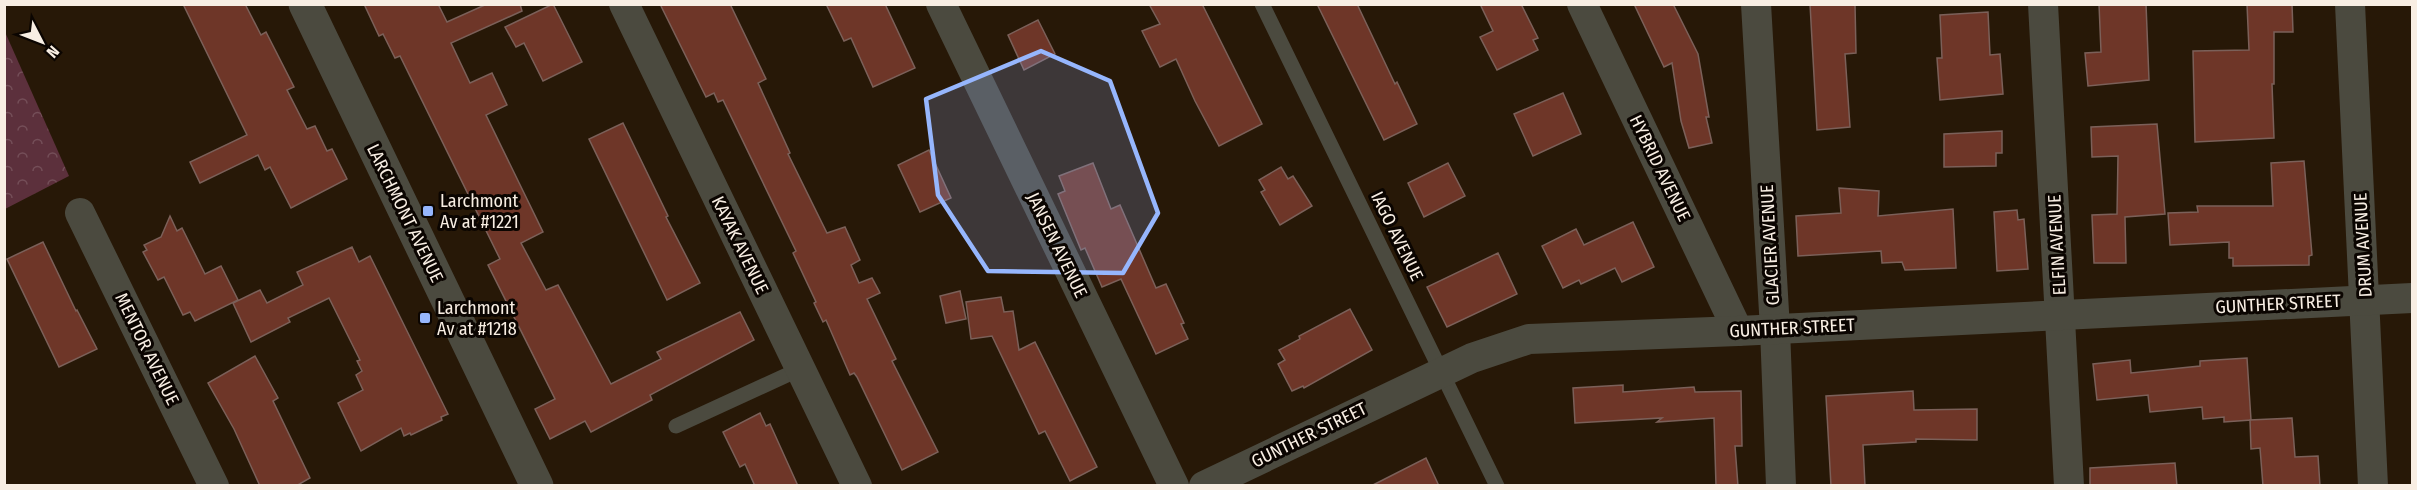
<svg xmlns="http://www.w3.org/2000/svg" width="2417" height="490" font-family="'Fira Sans Condensed',sans-serif">
<defs>
<pattern id="forest-crowns" width="20" height="18" patternUnits="userSpaceOnUse" patternTransform="scale(1.5)"><rect width="20" height="18" fill="#5c303c"/><path d="M2 6a3 3 0 1 1 6 0M12 15a3 3 0 1 1 6 0" fill="none" stroke="#744e58"/></pattern>
</defs>
<rect width="100%" height="100%" fill="#271807"/>
<path fill="url(#forest-crowns)" d="M 5,32 L 69,176 L 5,209 L 4,209 Z"/>
<g fill="#6e3628" stroke="#7b6059" stroke-width="1.5">
<path d="M 183,4 L 245,4 L 261,35 L 266,32 L 294,87 L 287,90 L 307,129 L 315,126 L 327,151 L 332,149 L 347,179 L 291,208 L 270,167 L 265,170 L 258,155 L 200,183 L 190,162 L 247,135 Z"/>
<path d="M 364,4 L 438,4 L 447,22 L 487,4 L 520,4 L 522,11 L 451,43 L 470,83 L 492,73 L 507,105 L 486,115 L 543,232 L 521,243 L 546,290 L 558,285 L 611,384 L 661,359 L 657,352 L 740,312 L 754,340 L 650,395 L 652,400 L 591,432 L 585,421 L 550,439 L 535,409 L 555,399 L 488,265 L 500,259 L 400,56 L 395,58 L 383,34 L 379,36 Z"/>
<path d="M 553,4 L 582,62 L 543,81 L 524,43 L 516,47 L 505,27 Z"/>
<path d="M 660,4 L 730,4 L 766,79 L 758,83 L 790,153 L 788,154 L 827,233 L 845,227 L 860,260 L 851,265 L 859,283 L 872,278 L 880,293 L 867,299 L 896,359 L 892,361 L 938,452 L 902,470 L 857,377 L 854,373 L 850,375 L 826,320 L 823,322 L 814,303 L 816,302 L 793,253 L 796,251 L 723,100 L 718,102 L 714,93 L 706,97 Z"/>
<path d="M 826,4 L 885,4 L 915,68 L 873,87 L 851,38 L 844,41 Z"/>
<path d="M 1149,4 L 1202,4 L 1262,124 L 1219,146 L 1195,101 L 1176,59 L 1160,67 L 1142,31 L 1160,24 Z"/>
<path d="M 1317,4 L 1357,4 L 1395,84 L 1397,82 L 1417,124 L 1384,140 Z"/>
<path d="M 1480,4 L 1521,4 L 1538,38 L 1533,40 L 1538,50 L 1497,70 L 1480,37 L 1493,31 Z"/>
<path d="M 1634,4 L 1673,4 L 1698,54 L 1709,117 L 1706,117 L 1712,143 L 1689,148 L 1681,121 L 1672,63 L 1664,67 Z"/>
<path d="M 1810,4 L 1855,4 L 1856,53 L 1845,54 L 1850,127 L 1817,130 Z"/>
<path d="M 2099,4 L 2146,4 L 2149,80 L 2088,86 L 2085,53 L 2101,52 Z"/>
<path d="M 2247,4 L 2292,4 L 2293,32 L 2274,32 L 2274,84 L 2272,84 L 2274,138 L 2195,142 L 2193,51 L 2249,50 Z"/>
<path d="M 1988,12 L 1990,55 L 2000,54 L 2003,94 L 1940,100 L 1937,58 L 1942,58 L 1940,15 Z"/>
<path d="M 1038,20 L 1055,54 L 1024,70 L 1008,35 Z"/>
<path d="M 1563,93 L 1581,134 L 1533,156 L 1514,114 Z"/>
<path d="M 623,123 L 668,216 L 666,217 L 700,283 L 667,300 L 589,139 Z"/>
<path d="M 2157,124 L 2165,214 L 2125,217 L 2126,263 L 2094,263 L 2092,215 L 2117,214 L 2118,156 L 2092,157 L 2091,127 Z"/>
<path d="M 2002,131 L 2002,153 L 1996,153 L 1996,166 L 1944,167 L 1944,134 Z"/>
<path d="M 929,150 L 951,198 L 920,212 L 898,165 Z"/>
<path d="M 2304,161 L 2312,255 L 2309,256 L 2309,265 L 2233,266 L 2233,258 L 2229,258 L 2229,242 L 2170,245 L 2168,213 L 2198,212 L 2197,206 L 2273,206 L 2271,163 Z"/>
<path d="M 1093,163 L 1111,209 L 1120,205 L 1156,288 L 1166,284 L 1184,323 L 1181,324 L 1188,339 L 1156,354 L 1121,279 L 1102,287 L 1085,248 L 1081,250 L 1058,194 L 1065,191 L 1059,176 Z"/>
<path d="M 1448,163 L 1465,196 L 1424,217 L 1408,183 Z"/>
<path d="M 1281,167 L 1288,179 L 1293,176 L 1312,206 L 1280,225 L 1261,192 L 1265,190 L 1259,180 Z"/>
<path d="M 1839,188 L 1879,191 L 1878,216 L 1953,209 L 1956,268 L 1905,270 L 1902,262 L 1882,263 L 1881,251 L 1798,256 L 1796,216 L 1841,213 Z"/>
<path d="M 2017,210 L 2018,220 L 2024,219 L 2028,269 L 1997,271 L 1994,212 Z"/>
<path d="M 170,216 L 177,231 L 182,228 L 205,274 L 221,266 L 238,300 L 195,321 L 190,312 L 183,315 L 164,277 L 158,280 L 143,252 L 147,250 L 144,245 L 161,237 Z"/>
<path d="M 1633,222 L 1654,267 L 1622,282 L 1615,268 L 1581,284 L 1579,280 L 1563,288 L 1542,246 L 1576,229 L 1584,245 Z"/>
<path d="M 43,242 L 76,311 L 77,310 L 97,349 L 59,367 L 7,259 Z"/>
<path d="M 352,247 L 359,262 L 370,256 L 448,414 L 441,417 L 442,420 L 411,435 L 410,433 L 404,436 L 401,428 L 361,451 L 338,403 L 363,390 L 356,375 L 362,371 L 357,361 L 360,360 L 329,298 L 288,318 L 290,322 L 251,342 L 233,303 L 260,290 L 267,303 L 303,285 L 297,272 Z"/>
<path d="M 1498,253 L 1517,294 L 1447,327 L 1427,287 Z"/>
<path d="M 960,291 L 966,319 L 946,323 L 940,296 Z"/>
<path d="M 1001,297 L 1004,312 L 1013,311 L 1019,350 L 1035,342 L 1097,467 L 1070,481 L 1045,431 L 1039,434 L 992,336 L 971,339 L 966,302 Z"/>
<path d="M 1350,309 L 1372,350 L 1304,388 L 1303,386 L 1292,391 L 1278,364 L 1285,360 L 1279,350 L 1300,339 L 1299,336 Z"/>
<path d="M 255,356 L 278,398 L 273,401 L 310,478 L 296,486 L 260,486 L 234,429 L 208,383 Z"/>
<path d="M 2247,358 L 2251,420 L 2224,422 L 2224,417 L 2203,419 L 2202,407 L 2150,412 L 2148,395 L 2097,400 L 2093,364 L 2130,360 L 2131,373 L 2200,366 L 2200,361 Z"/>
<path d="M 1623,385 L 1623,392 L 1694,387 L 1695,392 L 1741,391 L 1742,446 L 1735,446 L 1738,486 L 1716,486 L 1714,418 L 1657,422 L 1662,418 L 1575,423 L 1573,388 Z"/>
<path d="M 1913,391 L 1914,410 L 1977,409 L 1977,440 L 1916,439 L 1916,442 L 1863,445 L 1865,486 L 1831,486 L 1826,396 Z"/>
<path d="M 760,413 L 766,426 L 770,424 L 798,486 L 755,486 L 745,464 L 740,467 L 723,432 Z"/>
<path d="M 2292,418 L 2295,457 L 2318,456 L 2320,486 L 2263,486 L 2260,448 L 2251,449 L 2250,420 Z"/>
<path d="M 1426,458 L 1439,486 L 1371,486 Z"/>
<path d="M 2175,463 L 2177,486 L 2090,486 L 2090,468 Z"/>
</g>
<g fill="none" stroke-linecap="round" stroke-linejoin="round">
<g stroke="#4b4a3f" stroke-width="15">
<path d="M 1262,4 L 1497,486"/>
<path d="M 676,426 L 800,369"/>
</g>
<g stroke="#4b4a3f" stroke-width="30">
<path d="M 624,4 L 857,486"/>
<path d="M 941,4 L 1174,486"/>
<path d="M 1582,4 L 1738,331"/>
<path d="M 1756,4 L 1775,329 L 1781,486"/>
<path d="M 2043,4 L 2069,486"/>
<path d="M 2350,4 L 2373,486"/>
<path d="M 80,213 L 214,486"/>
<path d="M 1204,486 L 1472,358 L 1529,339 L 1738,331 L 2412,298"/>
</g>
<path stroke="#4b4a3f" stroke-width="33" d="M 305,4 L 537,486"/>
</g>
<path fill="#96b6fd" fill-opacity="0.2" stroke="#96b6fd" stroke-width="4.5" stroke-linejoin="round" d="M 1041,51 L 1110,81 L 1158,213 L 1123,273 L 988,271 L 938,195 L 926,99 Z"/>
<g fill="#96b6fd" stroke="#0b0501" stroke-width="2">
<rect x="422" y="205" width="12" height="12" rx="3"/>
<rect x="419" y="312" width="12" height="12" rx="3"/>
</g>
<g text-anchor="middle" stroke-width="6" stroke-linejoin="round" paint-order="stroke">
<g font-size="18" fill="#f8eee3" stroke="#0b0501">
<text transform="translate(1660 168) rotate(64)" y="6">HYBRID AVENUE</text>
<text transform="translate(405 213) rotate(64)" y="6">LARCHMONT AVENUE</text>
<text transform="translate(1397 236) rotate(64)" y="6">IAGO AVENUE</text>
<text transform="translate(740 245) rotate(64)" y="6">KAYAK AVENUE</text>
<text transform="translate(1057 245) rotate(64)" y="6">JANSEN AVENUE</text>
<text transform="translate(1770 245) rotate(-93)" y="6">GLACIER AVENUE</text>
<text transform="translate(2057 245) rotate(-93)" y="6">ELFIN AVENUE</text>
<text transform="translate(2363 245) rotate(-93)" y="6">DRUM AVENUE</text>
<text transform="translate(2278 304) rotate(-3)" y="6">GUNTHER STREET</text>
<text transform="translate(1792 328) rotate(-3)" y="6">GUNTHER STREET</text>
<text transform="translate(147 349) rotate(64)" y="6">MENTOR AVENUE</text>
<text transform="translate(1309 435) rotate(-26)" y="6">GUNTHER STREET</text>
</g>
<g font-size="18" fill="#f8eee3" stroke="#0b0501" text-anchor="start">
<text x="440" y="207">Larchmont<tspan x="440" dy="21">Av at #1221</tspan></text>
<text x="437" y="314">Larchmont<tspan x="437" dy="21">Av at #1218</tspan></text>
</g>
</g>
<rect width="2417" height="490" fill="none" stroke="#f8eee3" stroke-width="12"/>
<g transform="translate(42 42) rotate(132)" stroke="#0b0501" stroke-width="4.5" paint-order="stroke">
<path d="M0-4.5L10 22L0 15L-10 22Z" fill="#f8eee3"/>
<text y="-9" font-size="16" font-weight="bold" text-anchor="middle" fill="#f8eee3">N</text>
</g>
</svg>
